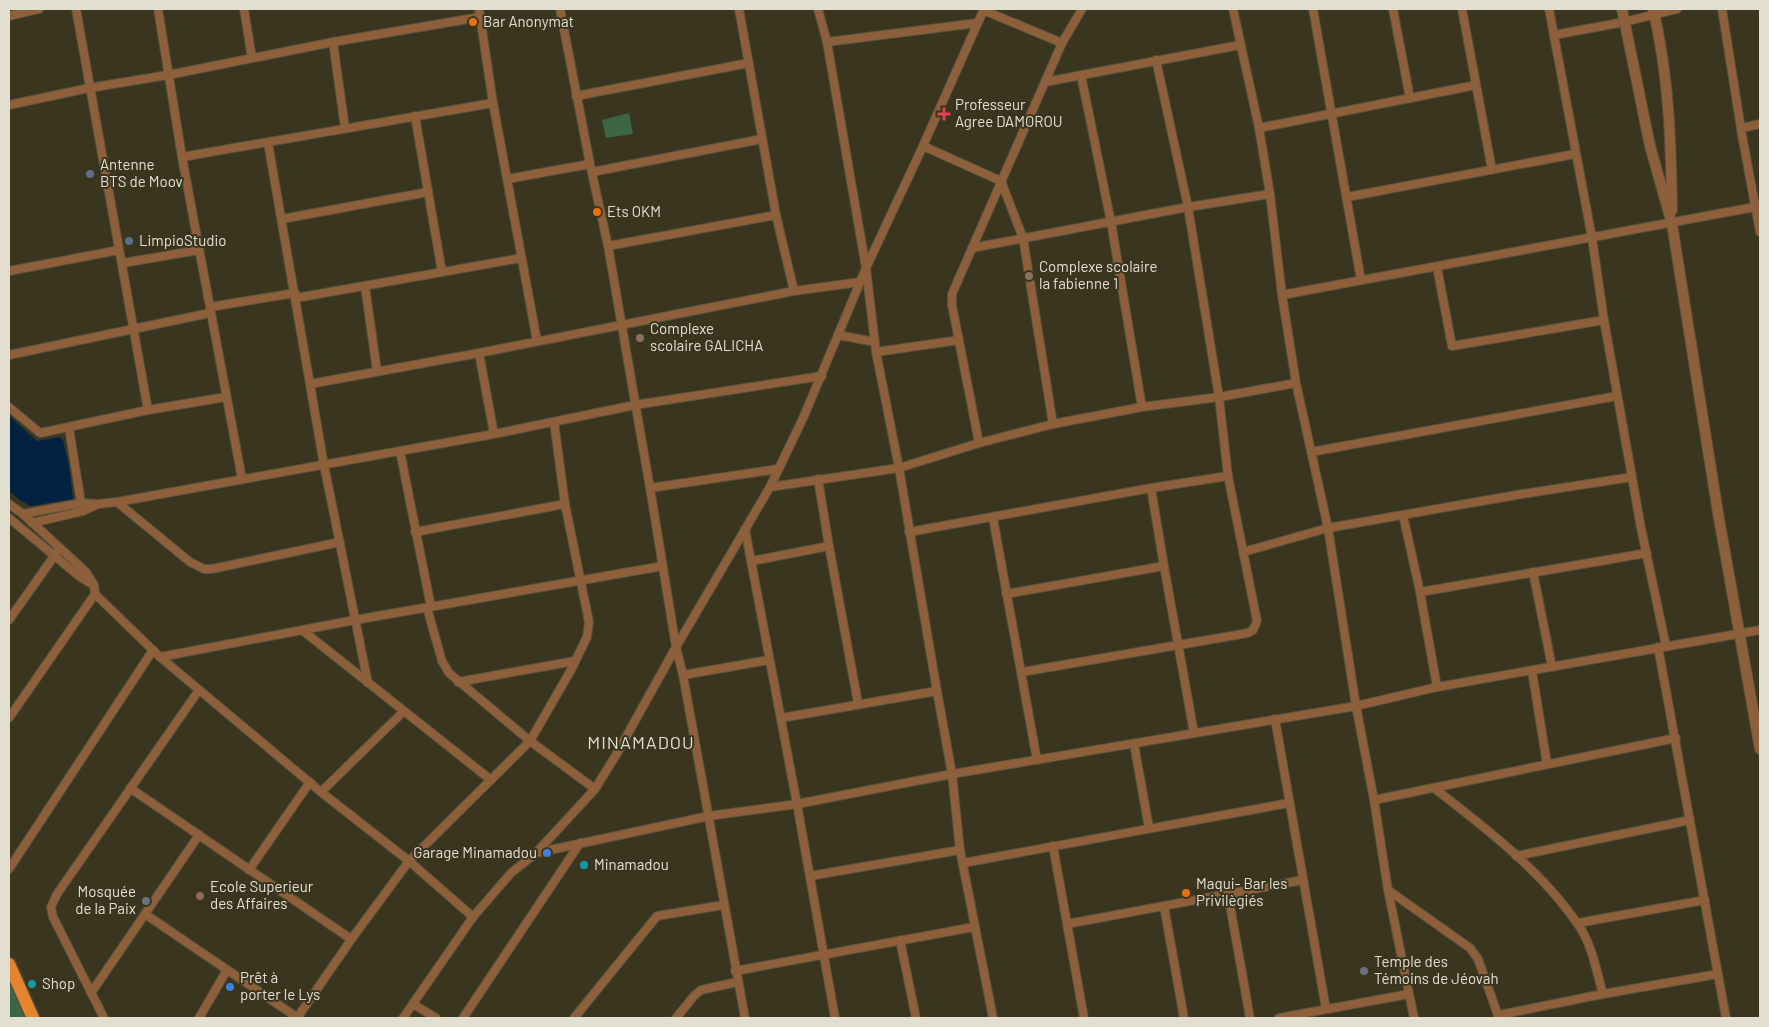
<svg xmlns="http://www.w3.org/2000/svg" width="1769" height="1027" font-family="Barlow,sans-serif">
<rect width="100%" height="100%" fill="#3a351e"/>
<g fill="#3c6643">
<path d="M 629,113 L 633,134 L 606,138 L 602,120 Z"/>
<path d="M 9,980 L 26,1018 L 9,1018 Z"/>
</g>
<path fill="#032241" d="M 9,416 L 37,441 L 60,437 L 63,440 L 69,466 L 73,499 L 31,506 L 21,501 L 9,491 Z"/>
<g fill="none" stroke-linecap="round" stroke-linejoin="round">
<g stroke="#55503b" stroke-width="10">
<g id="minor">
<path d="M 76,9 L 148,410"/>
<path d="M 158,9 L 182,157 L 242,479"/>
<path d="M 244,9 L 252,58"/>
<path d="M 479,9 L 493,103 L 537,341"/>
<path d="M 560,9 L 590,164 L 608,246 L 650,488 L 676,647 L 683,675 L 745,1018"/>
<path d="M 739,9 L 776,215 L 794,291"/>
<path d="M 818,9 L 827,42 L 866,268 L 876,352 L 899,468 L 937,691 L 952,774 L 960,850 L 993,1018"/>
<path d="M 1233,9 L 1259,128 L 1270,194 L 1282,295 L 1296,383 L 1328,528 L 1356,706 L 1374,800 L 1388,890 L 1414,1018"/>
<path d="M 1313,9 L 1361,280"/>
<path d="M 1393,9 L 1410,98"/>
<path d="M 1462,9 L 1492,170"/>
<path d="M 1549,9 L 1592,238 L 1604,320 L 1641,528 L 1666,646"/>
<path d="M 1722,9 L 1742,135 L 1760,232"/>
<path d="M 983,10 L 1062,43"/>
<path d="M 9,16 L 39,9"/>
<path d="M 1554,35 L 1624,22 L 1677,9"/>
<path d="M 333,42 L 345,128"/>
<path d="M 827,42 L 977,23"/>
<path d="M 1081,75 L 1111,222 L 1142,407"/>
<path d="M 1045,82 L 1240,45"/>
<path d="M 576,96 L 749,63"/>
<path d="M 9,105 L 89,88 L 168,75 L 333,42 L 480,17"/>
<path d="M 415,116 L 442,272"/>
<path d="M 1259,128 L 1476,85"/>
<path d="M 1741,128 L 1760,124"/>
<path d="M 268,143 L 324,465 L 368,683"/>
<path d="M 923,146 L 1001,181 L 1023,238 L 1053,424"/>
<path d="M 182,157 L 493,103"/>
<path d="M 592,172 L 762,139"/>
<path d="M 507,179 L 590,164"/>
<path d="M 1347,197 L 1575,154"/>
<path d="M 282,219 L 428,192"/>
<path d="M 608,246 L 776,215"/>
<path d="M 972,248 L 1188,207 L 1270,194"/>
<path d="M 123,263 L 199,250"/>
<path d="M 1437,267 L 1452,346 L 1604,320"/>
<path d="M 9,271 L 119,250"/>
<path d="M 365,286 L 377,371"/>
<path d="M 1282,295 L 1760,206"/>
<path d="M 296,298 L 521,258"/>
<path d="M 210,307 L 295,293"/>
<path d="M 838,335 L 875,342"/>
<path d="M 876,352 L 959,340"/>
<path d="M 479,353 L 494,434"/>
<path d="M 9,355 L 210,313"/>
<path d="M 310,384 L 479,353 L 794,291 L 860,282"/>
<path d="M 9,407 L 40,433 L 148,410 L 226,397"/>
<path d="M 69,428 L 81,503"/>
<path d="M 979,443 L 952,305 L 952,294 L 1062,43 L 1082,9"/>
<path d="M 400,451 L 431,607"/>
<path d="M 1311,452 L 1617,396"/>
<path d="M 818,479 L 829,546 L 858,703"/>
<path d="M 770,487 L 899,468 L 979,443 L 1053,424 L 1142,407 L 1219,397 L 1296,383"/>
<path d="M 650,488 L 778,469"/>
<path d="M 1151,488 L 1164,566 L 1194,733"/>
<path d="M 117,502 L 190,562 L 204,569 L 212,569 L 340,542"/>
<path d="M 9,504 L 23,514 L 86,572 L 94,585 L 95,594 L 160,657 L 321,792 L 409,861 L 473,917"/>
<path d="M 23,514 L 81,503 L 98,504 L 117,502 L 494,434 L 635,405 L 822,376"/>
<path d="M 1403,515 L 1420,592 L 1437,687"/>
<path d="M 9,518 L 80,577 L 92,584"/>
<path d="M 993,518 L 1037,760"/>
<path d="M 32,523 L 83,511 L 96,505"/>
<path d="M 745,529 L 797,804 L 835,1018"/>
<path d="M 415,532 L 565,504"/>
<path d="M 909,532 L 1151,488 L 1228,476"/>
<path d="M 1243,552 L 1328,528 L 1522,494 L 1632,477"/>
<path d="M 752,561 L 829,546"/>
<path d="M 1533,572 L 1552,667"/>
<path d="M 1420,592 L 1647,553"/>
<path d="M 1006,594 L 1164,566"/>
<path d="M 427,608 L 442,661 L 449,673 L 530,741 L 595,789"/>
<path d="M 9,620 L 57,552"/>
<path d="M 302,630 L 491,780"/>
<path d="M 1658,647 L 1726,1018"/>
<path d="M 160,657 L 355,620 L 663,566"/>
<path d="M 1532,671 L 1547,764"/>
<path d="M 1022,672 L 1248,633 L 1253,630 L 1257,621 L 1228,476 L 1219,397 L 1188,207 L 1156,60"/>
<path d="M 683,675 L 769,660"/>
<path d="M 458,682 L 575,661"/>
<path d="M 9,718 L 95,594"/>
<path d="M 781,718 L 937,691"/>
<path d="M 1275,719 L 1326,1009"/>
<path d="M 1134,744 L 1149,828"/>
<path d="M 130,788 L 351,939"/>
<path d="M 1434,788 C 1484,827 1540,869 1577,923 C 1592,943 1596,970 1603,994"/>
<path d="M 321,792 L 404,711"/>
<path d="M 1374,800 L 1676,738"/>
<path d="M 1053,846 L 1084,1018"/>
<path d="M 536,853 L 709,816 L 797,804 L 952,774 L 1356,706 L 1437,687 L 1760,630"/>
<path d="M 1516,856 L 1690,820"/>
<path d="M 963,863 L 1289,803"/>
<path d="M 9,869 L 153,650"/>
<path d="M 249,870 L 310,782"/>
<path d="M 810,876 L 960,850"/>
<path d="M 1388,890 L 1470,948 L 1478,959 L 1499,1018"/>
<path d="M 1228,894 L 1250,1018"/>
<path d="M 1164,906 L 1184,1018"/>
<path d="M 145,914 L 298,1018"/>
<path d="M 1578,923 L 1705,900"/>
<path d="M 1067,924 L 1303,880"/>
<path d="M 900,940 L 916,1018"/>
<path d="M 735,971 L 974,927"/>
<path d="M 91,993 L 199,835"/>
<path d="M 413,1004 L 436,1018"/>
<path d="M 1499,1015 L 1603,994 L 1718,974"/>
<path d="M 104,1018 L 53,917 L 51,907 L 57,894 L 199,690"/>
<path d="M 199,1018 L 227,970"/>
<path d="M 297,1018 L 353,937 L 409,861 L 530,741 L 571,670 L 587,637 L 589,622 L 565,504 L 554,422"/>
<path d="M 403,1018 L 473,917 L 511,873 L 536,853 L 595,789 L 616,755 L 676,647 L 770,487 L 804,416 L 866,268 L 923,146 L 984,9"/>
<path d="M 463,1018 L 580,843"/>
<path d="M 574,1018 L 657,916 L 724,905"/>
<path d="M 676,1018 L 694,996 L 701,990 L 737,982"/>
<path d="M 1279,1018 L 1409,994"/>
</g>
</g>
<g stroke="#55503b" stroke-width="12">
<g id="tertiary">
<path d="M 1622,9 L 1650,146 L 1672,224 L 1718,513 L 1760,749"/>
<path d="M 1653,9 C 1669,75 1671,142 1672,210"/>
</g>
</g>
<g stroke="#55503b" stroke-width="15">
<path id="primary" d="M 9,964 L 33,1018"/>
</g>
<use href="#minor" stroke="#8d5f3a" stroke-width="8"/>
<use href="#tertiary" stroke="#8d5f3a" stroke-width="10"/>
<use href="#primary" stroke="#e4852e" stroke-width="12"/>
</g>
<g fill="#e8710a" stroke="#3a351e" stroke-width="2">
<circle cx="473" cy="22" r="5"/>
<circle cx="597" cy="212" r="5"/>
<circle cx="1186" cy="893" r="5"/>
</g>
<path fill="#e0444e" stroke="#3a351e" stroke-width="2" d="M941.5 106.5h5v5h5v5h-5v5h-5v-5h-5v-5h5z"/>
<g fill="#5c6f8a" stroke="#3a351e" stroke-width="2">
<circle cx="90" cy="174" r="5"/>
<circle cx="129" cy="241" r="5"/>
</g>
<g fill="#8d6e63" stroke="#3a351e" stroke-width="2">
<circle cx="1029" cy="276" r="5"/>
<circle cx="640" cy="338" r="5"/>
<circle cx="200" cy="896" r="5"/>
</g>
<g fill="#3f7fe0" stroke="#3a351e" stroke-width="2">
<circle cx="547" cy="853" r="5"/>
<circle cx="230" cy="987" r="5"/>
</g>
<g fill="#0f9aa8" stroke="#3a351e" stroke-width="2">
<circle cx="584" cy="865" r="5"/>
<circle cx="32" cy="984" r="5"/>
</g>
<g fill="#6b7280" stroke="#3a351e" stroke-width="2">
<circle cx="146" cy="901" r="5"/>
<circle cx="1364" cy="971" r="5"/>
</g>
<g text-anchor="middle" stroke-width="4" stroke-linejoin="round" paint-order="stroke">
<g font-size="15" fill="#e2dfd1" stroke="#3a351e" text-anchor="start">
<text x="483" y="27">Bar Anonymat</text>
<text x="955" y="110">Professeur<tspan x="955" dy="17">Agree DAMOROU</tspan></text>
<text x="100" y="170">Antenne<tspan x="100" dy="17">BTS de Moov</tspan></text>
<text x="607" y="217">Ets OKM</text>
<text x="139" y="246">LimpioStudio</text>
<text x="1039" y="272">Complexe scolaire<tspan x="1039" dy="17">la fabienne 1</tspan></text>
<text x="650" y="334">Complexe<tspan x="650" dy="17">scolaire GALICHA</tspan></text>
<text x="537" y="858" text-anchor="end">Garage Minamadou</text>
<text x="594" y="870">Minamadou</text>
<text x="1196" y="889">Maqui- Bar les<tspan x="1196" dy="17">Privilègiés</tspan></text>
<text x="210" y="892">Ecole Superieur<tspan x="210" dy="17">des Affaires</tspan></text>
<text x="136" y="897" text-anchor="end">Mosquée<tspan x="136" dy="17">de la Paix</tspan></text>
<text x="1374" y="967">Temple des<tspan x="1374" dy="17">Témoins de Jéovah</tspan></text>
<text x="240" y="983">Prêt à<tspan x="240" dy="17">porter le Lys</tspan></text>
<text x="42" y="989">Shop</text>
</g>
<g font-size="18" letter-spacing="1" fill="#e2dfd1" stroke="#3a351e">
<text x="641" y="749">MINAMADOU</text>
</g>
</g>
<rect width="1769" height="1027" fill="none" stroke="#e2dfd1" stroke-width="20"/>
</svg>
